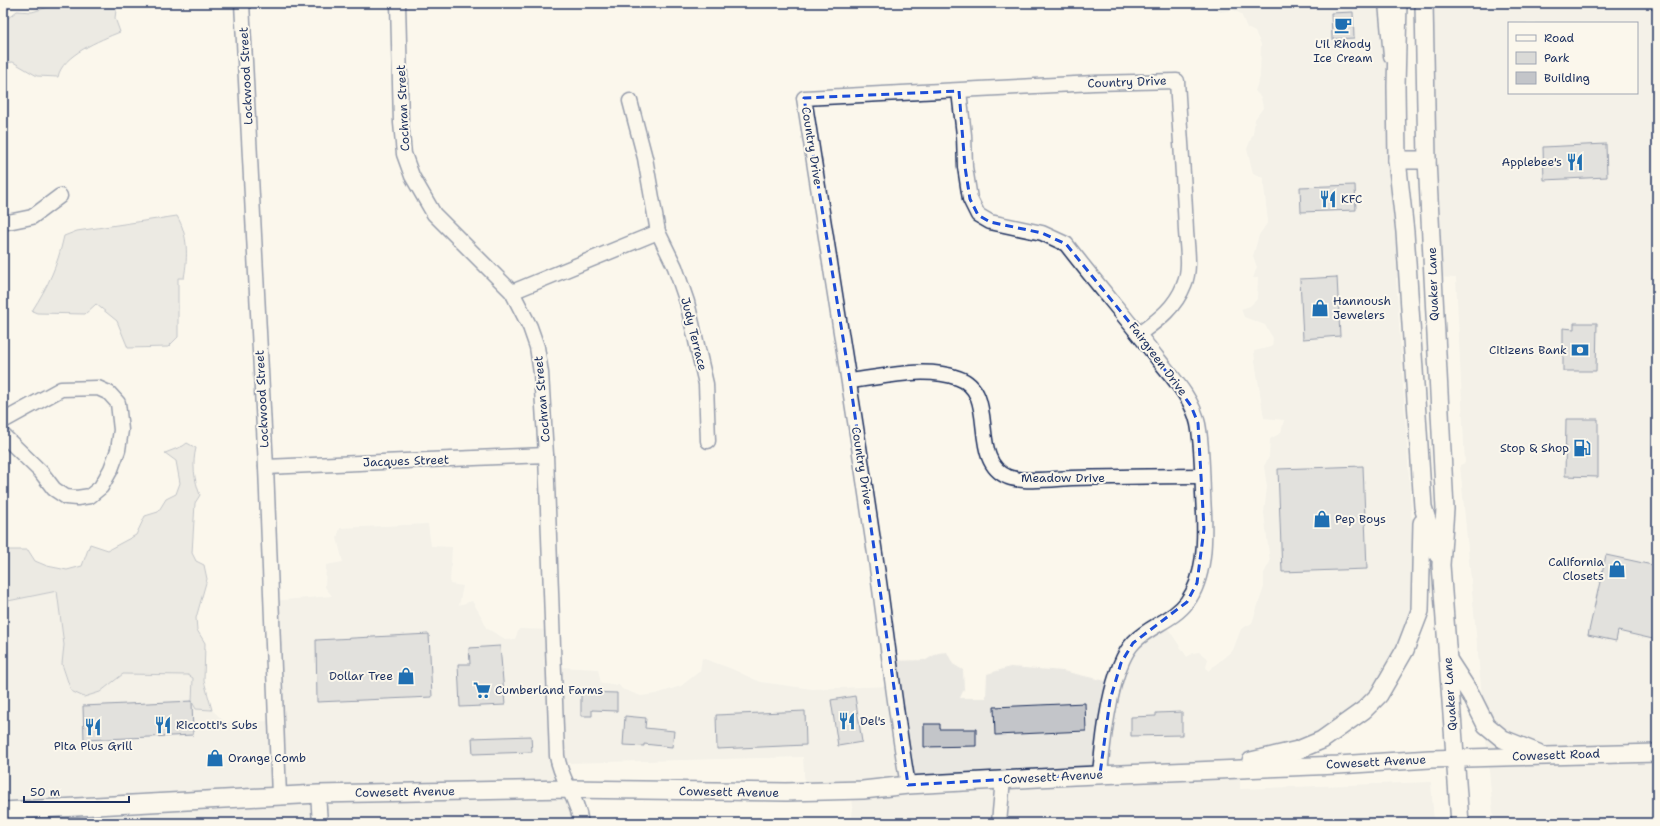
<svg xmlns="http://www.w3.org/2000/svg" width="1660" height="826" font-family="'Shantell Sans',sans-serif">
<rect width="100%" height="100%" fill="#fbf7ec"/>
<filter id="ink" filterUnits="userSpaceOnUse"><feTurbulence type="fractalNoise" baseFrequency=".025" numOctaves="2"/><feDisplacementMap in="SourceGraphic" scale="8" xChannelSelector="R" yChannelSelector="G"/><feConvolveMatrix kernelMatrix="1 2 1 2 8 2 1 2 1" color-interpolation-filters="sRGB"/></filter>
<g filter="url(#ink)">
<g fill="#eae8e2" fill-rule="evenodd">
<path d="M 1205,3 L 1401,3 L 1408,277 L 1396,278 L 1417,601 L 1378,695 L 1327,736 L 1240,763 L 1240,789 L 1431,782 L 1434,823 L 852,823 L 853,790 L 805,789 L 803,757 L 568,763 L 566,766 L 582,823 L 3,823 L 3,602 L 57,591 L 64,646 L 62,664 L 70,691 L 100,692 L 123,674 L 188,675 L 193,678 L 192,702 L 196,709 L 212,710 L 225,722 L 275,721 L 271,601 L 332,596 L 325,587 L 326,565 L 343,562 L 337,538 L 340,528 L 428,524 L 431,546 L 452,547 L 450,584 L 463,586 L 459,605 L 472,601 L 483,619 L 486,628 L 507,640 L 515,639 L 519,629 L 554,630 L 559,667 L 598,669 L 601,684 L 619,685 L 622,689 L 641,696 L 656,694 L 681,686 L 700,671 L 702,658 L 732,669 L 760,682 L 812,689 L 891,686 L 890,661 L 926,660 L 938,653 L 947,652 L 953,664 L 963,670 L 964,689 L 960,698 L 986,698 L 987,674 L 1010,667 L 1063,671 L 1110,682 L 1121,661 L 1163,621 L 1187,657 L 1193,653 L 1199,652 L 1208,659 L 1206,667 L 1208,671 L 1233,650 L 1241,629 L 1252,623 L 1264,587 L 1264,573 L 1270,562 L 1264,513 L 1267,487 L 1264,466 L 1269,457 L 1270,439 L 1281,433 L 1284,420 L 1264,418 L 1255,361 L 1254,351 L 1272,347 L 1273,338 L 1265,325 L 1244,317 L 1241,309 L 1250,306 L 1257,299 L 1258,278 L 1253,278 L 1257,267 L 1253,256 L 1259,235 L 1268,222 L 1263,178 L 1253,173 L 1247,149 L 1253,134 L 1255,119 L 1263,108 L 1261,97 L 1255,91 L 1260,77 L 1261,44 L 1255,32 L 1247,28 L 1241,14 L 1233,10 L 1220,12 Z"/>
<path d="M 1427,3 L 1657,3 L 1657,823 L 1494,823 L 1460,465 L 1465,463 L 1464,444 L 1456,278 L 1434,277 ZM 1509,23 L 1637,23 L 1637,93 L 1509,93 Z"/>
</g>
<g fill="#dadad7" stroke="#7a849a">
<path d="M 62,3 L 117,3 L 115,18 L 120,32 C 100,40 62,55 58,77 L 37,76 L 13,62 L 3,63 L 3,22 L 17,11 L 32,12 Z"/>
<path d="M 177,216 C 188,235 188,256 184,278 L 178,278 L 178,337 L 168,347 L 128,348 L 117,321 L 96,304 L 85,314 L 37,313 L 32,311 C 49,284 57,267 64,236 L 77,231 Z"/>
<path d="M 187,443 L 196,448 C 192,464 194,479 200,495 L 195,503 L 192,553 L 196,561 L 204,565 L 207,579 L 196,618 L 197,630 L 205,643 L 204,681 L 212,710 L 196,709 L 192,702 L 193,678 L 188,675 L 123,674 L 100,692 L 84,697 L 71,691 L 62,664 L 64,645 L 57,591 L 3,602 L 3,547 L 8,550 L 28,550 L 35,561 L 47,566 L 67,570 L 82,566 L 90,544 L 108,550 L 136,535 L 145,516 L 158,512 L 166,499 L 176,494 L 180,483 L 176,461 L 165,453 L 183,446 Z"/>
</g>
<g fill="#c3c5c9" stroke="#1b2f5e">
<path d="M 1353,12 L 1354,38 L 1332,39 L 1331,13 Z"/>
<path d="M 1606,144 L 1607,177 L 1544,180 L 1543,147 Z"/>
<path d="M 1355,185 L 1356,210 L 1301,212 L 1300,187 Z"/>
<path d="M 1337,277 L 1340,336 L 1303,339 L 1300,279 Z"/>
<path d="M 1574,323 L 1597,323 L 1596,371 L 1563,371 L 1563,328 L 1574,329 Z"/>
<path d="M 1566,419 L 1598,419 L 1598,477 L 1565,476 Z"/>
<path d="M 1363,466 L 1367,569 L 1282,572 L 1278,469 Z"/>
<path d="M 1606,555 L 1657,566 L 1657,640 L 1618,631 L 1616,641 L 1588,635 Z"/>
<path d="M 429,634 L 432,697 L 317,702 L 316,640 Z"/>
<path d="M 500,646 L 505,705 L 460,707 L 458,664 L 470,664 L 469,648 Z"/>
<path d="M 581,692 L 617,693 L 617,711 L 592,710 L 592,716 L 581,716 Z"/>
<path d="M 855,696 L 862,742 L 838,746 L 831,700 Z"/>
<path d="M 192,701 L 193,735 L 84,740 L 83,706 Z"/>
<path d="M 1085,703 L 1086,731 L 995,735 L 994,707 Z"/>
<path d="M 805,711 L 806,745 L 717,749 L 716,715 Z"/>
<path d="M 1182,712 L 1182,735 L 1131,736 L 1131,717 L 1156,716 L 1156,713 Z"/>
<path d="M 625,716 L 646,718 L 645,728 L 674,731 L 672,747 L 644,744 L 644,746 L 623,745 Z"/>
<path d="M 924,724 L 940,724 L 940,729 L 976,729 L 976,746 L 924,747 Z"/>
<path d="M 531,736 L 532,752 L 473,754 L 472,738 Z"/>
</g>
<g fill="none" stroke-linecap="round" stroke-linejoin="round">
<g stroke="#1b2f5e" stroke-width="17">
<g id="minor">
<path d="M 242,3 L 266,467 L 279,796"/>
<path d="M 398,3 L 401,123 L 404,154 L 412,176 L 434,214 L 512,292 L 530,327 L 537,347 L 541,373 L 546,455 L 557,756 C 561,781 578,799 581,823"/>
<path d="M 1386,3 L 1391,56"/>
<path d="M 959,91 L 964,135 L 965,167 L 970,199 L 978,215 L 990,222 L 1042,233 L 1066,244 C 1096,283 1128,320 1158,359 C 1173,378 1193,399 1198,424 C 1203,449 1202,486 1204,513 C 1205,540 1205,578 1187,602 C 1174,620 1149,626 1134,642 C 1110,667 1103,740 1100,774"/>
<path d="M 630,101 L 645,158 L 658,232 L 675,267 L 687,302 L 706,384 L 708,441"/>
<path d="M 3,223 L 32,217 L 60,196"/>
<path d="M 512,292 L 658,232"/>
<path d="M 850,381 C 884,377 924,366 958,378 C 1000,392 967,460 1008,477 C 1024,483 1054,479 1072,478 C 1115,477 1158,476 1202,476"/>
<path d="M 3,421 L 61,389 L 98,388 L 109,393 L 118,403 L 121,430 L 118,450 L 111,469 L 101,487 L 90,496 L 77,498 L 66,497 L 54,489 L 41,472 L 3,435"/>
<path d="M 266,467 L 546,455"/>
<path d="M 908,785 C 894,706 886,626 874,547 C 852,397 828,247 804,98 L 1094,83 L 1177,81 C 1180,131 1184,181 1186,231 C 1187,248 1191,269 1184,285 C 1175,308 1158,320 1139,334"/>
<path d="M 318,794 L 320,823"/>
<path d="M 999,823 L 1003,779"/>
</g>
</g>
<g stroke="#1b2f5e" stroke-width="20">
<g id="major">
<path d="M 1398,3 L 1396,86 L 1397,160 L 1405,232 L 1423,507 L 1438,555"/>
<path d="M 1424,3 L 1427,160 L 1445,509 L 1441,565 L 1460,823"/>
<path d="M 1397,160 L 1427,160"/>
<path d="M 1449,661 L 1471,695 L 1486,725 L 1503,739 L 1538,753"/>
<path d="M 1251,761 L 1298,750 L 1322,740 L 1364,710 L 1379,695 L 1405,650 L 1420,611 L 1422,523"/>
<path d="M 3,811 L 318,794 L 568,789 L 786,792 L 863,790 L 908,785 L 1074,776 L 1338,765 L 1430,759 L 1657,753"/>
</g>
</g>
<use href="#minor" stroke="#fbf7ec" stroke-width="14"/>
<use href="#major" stroke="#fbf7ec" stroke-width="17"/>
</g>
</g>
<path d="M0 0H1660V826H0ZM 959,91 L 965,167 L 970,199 L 978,215 L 990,222 L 1042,233 L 1066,244 L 1139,334 L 1191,406 L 1198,423 L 1204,529 L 1197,583 L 1187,602 L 1133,643 L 1121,663 L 1110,700 L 1100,774 L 908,785 L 850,381 L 804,98 Z" fill="#fbf7ec" fill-opacity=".55" fill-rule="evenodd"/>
<path fill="none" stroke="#1d4ed8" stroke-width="3" stroke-dasharray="8 5" stroke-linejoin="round" d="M 959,91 L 965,167 L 970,199 L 978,215 L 990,222 L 1042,233 L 1066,244 L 1139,334 L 1191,406 L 1198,423 L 1204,529 L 1197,583 L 1187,602 L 1133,643 L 1121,663 L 1110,700 L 1100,774 L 908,785 L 850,381 L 804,98 Z"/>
<defs>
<g id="cafe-bare" transform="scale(1.38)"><path d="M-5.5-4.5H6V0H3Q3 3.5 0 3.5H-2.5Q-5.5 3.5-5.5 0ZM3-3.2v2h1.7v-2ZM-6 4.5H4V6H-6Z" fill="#1f6fb2" stroke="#fbf7ec" stroke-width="2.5" paint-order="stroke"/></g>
<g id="restaurant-bare" transform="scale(1.38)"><path d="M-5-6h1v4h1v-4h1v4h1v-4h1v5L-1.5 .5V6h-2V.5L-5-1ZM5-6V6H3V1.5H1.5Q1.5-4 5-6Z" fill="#1f6fb2" stroke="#fbf7ec" stroke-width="2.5" paint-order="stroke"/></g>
<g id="shop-bare" transform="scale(1.38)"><path d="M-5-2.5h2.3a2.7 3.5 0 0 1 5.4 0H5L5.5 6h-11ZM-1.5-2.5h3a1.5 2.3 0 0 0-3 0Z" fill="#1f6fb2" stroke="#fbf7ec" stroke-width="2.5" paint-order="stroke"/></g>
<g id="bank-bare" transform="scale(1.38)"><path d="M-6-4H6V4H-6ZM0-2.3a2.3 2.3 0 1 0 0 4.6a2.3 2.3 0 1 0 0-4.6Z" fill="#1f6fb2" stroke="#fbf7ec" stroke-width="2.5" paint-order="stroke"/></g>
<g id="fuel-bare" transform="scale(1.38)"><path d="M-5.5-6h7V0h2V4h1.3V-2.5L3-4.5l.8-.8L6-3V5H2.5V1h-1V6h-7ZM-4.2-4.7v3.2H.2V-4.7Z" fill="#1f6fb2" stroke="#fbf7ec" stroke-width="2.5" paint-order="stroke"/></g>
<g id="supermarket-bare" transform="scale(1.38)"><path d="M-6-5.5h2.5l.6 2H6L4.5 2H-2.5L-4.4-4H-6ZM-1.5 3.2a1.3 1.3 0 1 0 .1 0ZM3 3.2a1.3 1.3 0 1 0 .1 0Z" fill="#1f6fb2" stroke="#fbf7ec" stroke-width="2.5" paint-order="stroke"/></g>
</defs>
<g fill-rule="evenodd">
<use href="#cafe-bare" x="1343" y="25"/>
<use href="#restaurant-bare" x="1575" y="162"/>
<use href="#restaurant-bare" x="1328" y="199"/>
<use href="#shop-bare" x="1320" y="308"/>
<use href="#bank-bare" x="1580" y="350"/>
<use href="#fuel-bare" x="1582" y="448"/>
<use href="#shop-bare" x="1322" y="519"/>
<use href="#shop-bare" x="1617" y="569"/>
<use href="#shop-bare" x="406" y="676"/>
<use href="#supermarket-bare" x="482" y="690"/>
<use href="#restaurant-bare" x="847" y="721"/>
<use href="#restaurant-bare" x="163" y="725"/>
<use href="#restaurant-bare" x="93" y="727"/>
<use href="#shop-bare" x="215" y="758"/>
</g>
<g text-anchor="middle" stroke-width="4" stroke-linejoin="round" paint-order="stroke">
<g font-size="12" fill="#1b2f5e" stroke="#fbf7ec" text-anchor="start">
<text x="1343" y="48" text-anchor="middle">L'il Rhody<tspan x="1343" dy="14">Ice Cream</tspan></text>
<text x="1562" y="166" text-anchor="end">Applebee's</text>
<text x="1341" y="203">KFC</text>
<text x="1333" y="305">Hannoush<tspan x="1333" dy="14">Jewelers</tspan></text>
<text x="1567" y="354" text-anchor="end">Citizens Bank</text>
<text x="1569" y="452" text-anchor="end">Stop &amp; Shop</text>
<text x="1335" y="523">Pep Boys</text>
<text x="1604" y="566" text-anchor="end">California<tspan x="1604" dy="14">Closets</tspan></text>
<text x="393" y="680" text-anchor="end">Dollar Tree</text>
<text x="495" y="694">Cumberland Farms</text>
<text x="860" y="725">Del's</text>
<text x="176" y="729">Riccotti's Subs</text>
<text x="93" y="750" text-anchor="middle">Pita Plus Grill</text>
<text x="228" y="762">Orange Comb</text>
</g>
<g font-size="12" fill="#1b2f5e" stroke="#fbf7ec">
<text transform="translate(246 76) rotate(-93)" y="4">Lockwood Street</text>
<text transform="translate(1127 82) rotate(-2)" y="4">Country Drive</text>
<text transform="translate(403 108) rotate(-93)" y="4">Cochran Street</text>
<text transform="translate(812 146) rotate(81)" y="4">Country Drive</text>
<text transform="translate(1433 284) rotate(-92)" y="4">Quaker Lane</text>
<text transform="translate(694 334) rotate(76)" y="4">Judy Terrace</text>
<text transform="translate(1158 359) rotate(53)" y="4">Fairgreen Drive</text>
<text transform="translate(262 399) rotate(-93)" y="4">Lockwood Street</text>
<text transform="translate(542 399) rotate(-95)" y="4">Cochran Street</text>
<text transform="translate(406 461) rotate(-2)" y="4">Jacques Street</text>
<text transform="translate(862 466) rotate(81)" y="4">Country Drive</text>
<text x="1063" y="482">Meadow Drive</text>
<text transform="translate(1450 694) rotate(-94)" y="4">Quaker Lane</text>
<text transform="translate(1556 755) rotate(-2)" y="4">Cowesett Road</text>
<text transform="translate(1376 762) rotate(-3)" y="4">Cowesett Avenue</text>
<text transform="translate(1053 777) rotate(-3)" y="4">Cowesett Avenue</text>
<text transform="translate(405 792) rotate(-1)" y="4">Cowesett Avenue</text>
<text transform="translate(729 792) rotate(1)" y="4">Cowesett Avenue</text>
</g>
</g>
<rect width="1660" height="826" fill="none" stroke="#fbf7ec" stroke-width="16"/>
<rect x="8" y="8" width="1644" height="810" fill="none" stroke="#1b2f5e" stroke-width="1.5" filter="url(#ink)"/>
<rect x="1508" y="22" width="130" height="72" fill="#fbf7ec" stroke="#a1a7b3"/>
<rect x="1516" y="35" width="20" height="6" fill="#fbf7ec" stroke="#a1a7b3"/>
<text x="1544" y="42" font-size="12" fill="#1b2f5e">Road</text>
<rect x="1516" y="52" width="20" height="12" fill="#dadad7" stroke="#a1a7b3"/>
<text x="1544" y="62" font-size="12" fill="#1b2f5e">Park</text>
<rect x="1516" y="72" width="20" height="12" fill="#c3c5c9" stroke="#a1a7b3"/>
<text x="1544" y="82" font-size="12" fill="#1b2f5e">Building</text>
<path d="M24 796v6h105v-6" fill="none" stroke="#1b2f5e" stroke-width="2"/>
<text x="30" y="796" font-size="12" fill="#1b2f5e" stroke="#fbf7ec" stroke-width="3" paint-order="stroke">50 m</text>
</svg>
